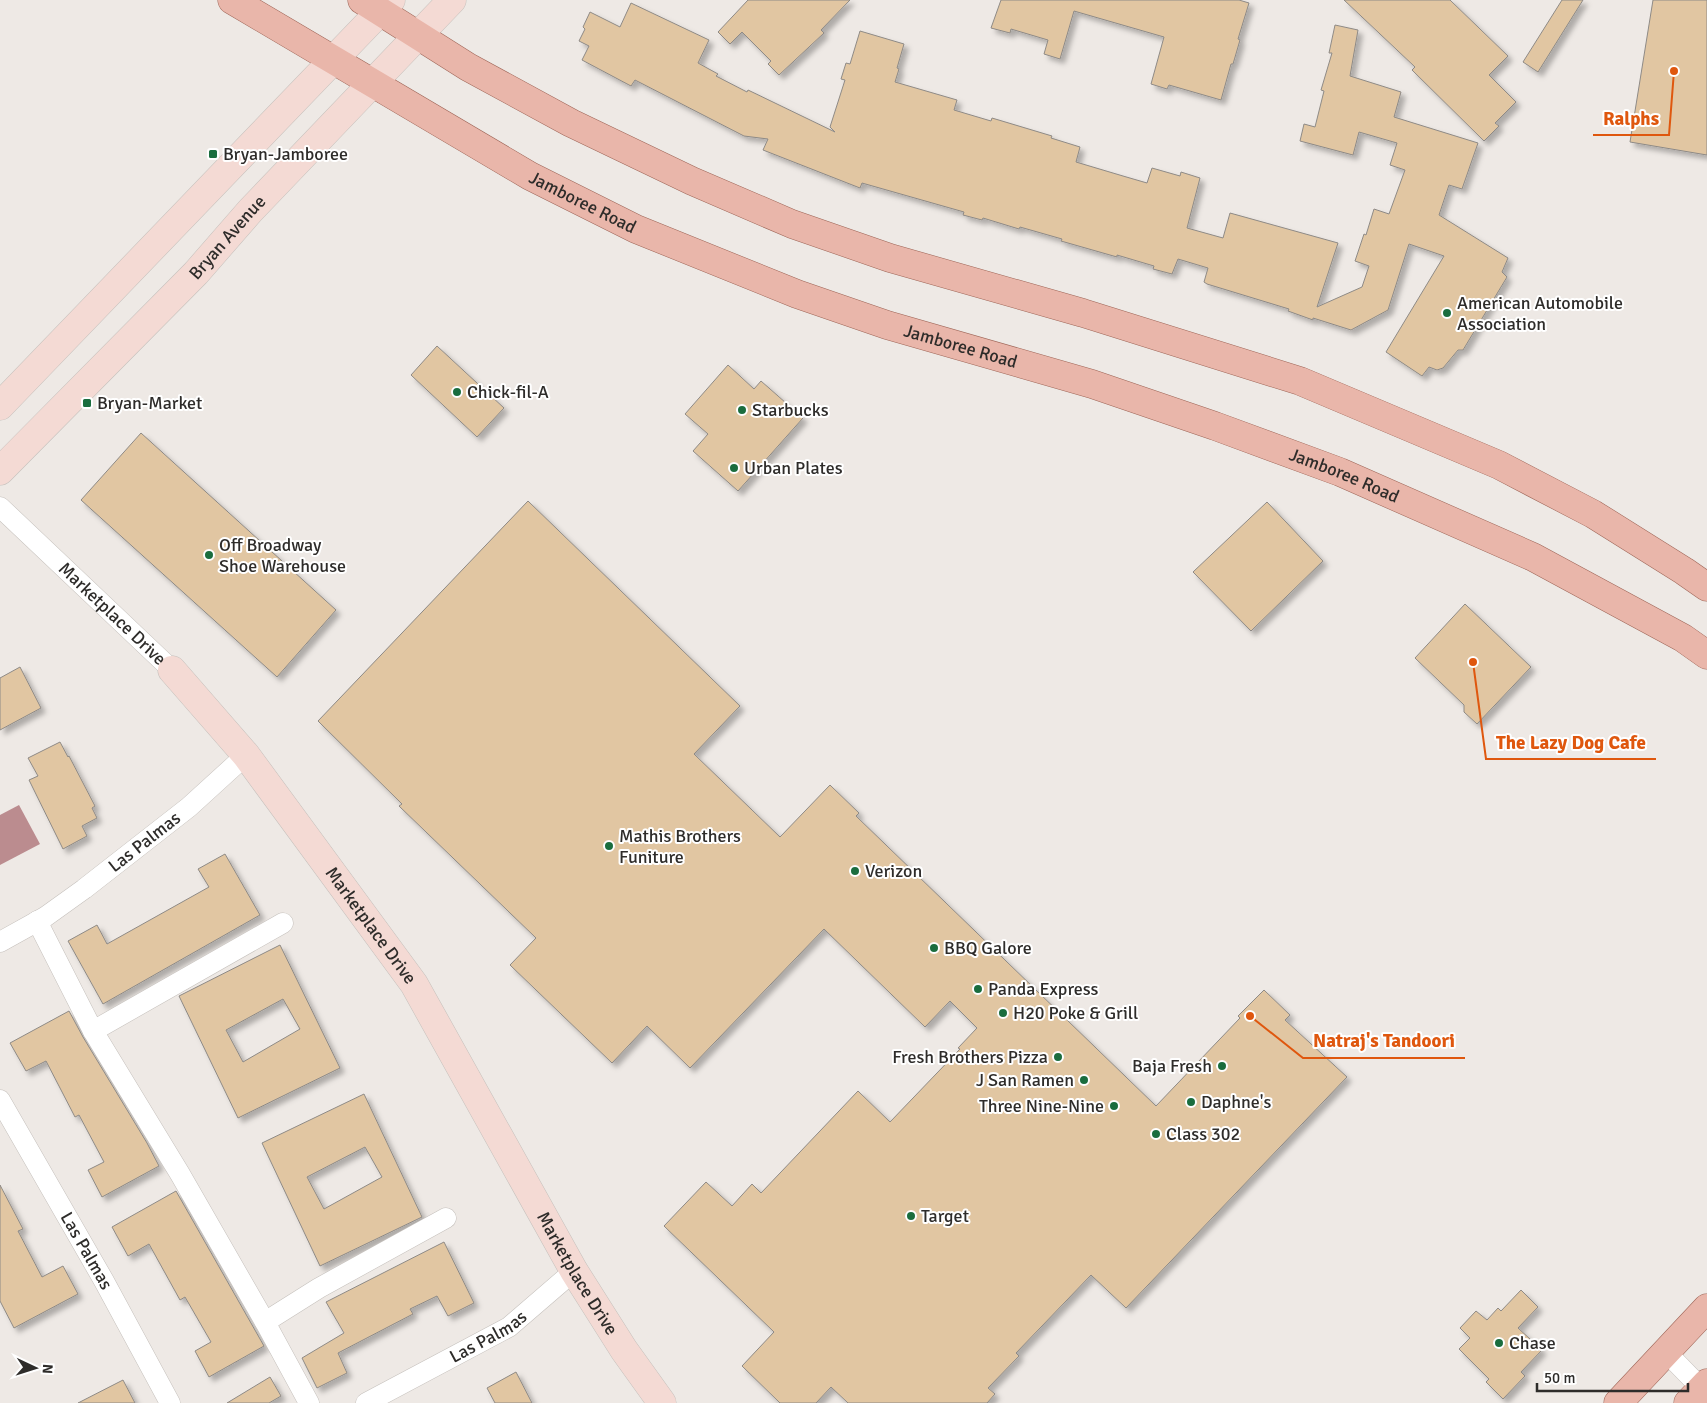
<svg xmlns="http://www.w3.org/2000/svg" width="1707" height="1403" font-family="Signika,sans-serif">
<defs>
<filter id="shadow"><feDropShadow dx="4.5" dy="4.5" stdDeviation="2.5" flood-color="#0004"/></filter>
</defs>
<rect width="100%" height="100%" fill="#eee9e5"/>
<path fill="#bb8c8f" d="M 19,805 L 40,844 L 0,865 L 0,815 Z"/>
<g fill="#e1c6a2" stroke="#8e8a86" fill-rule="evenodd" filter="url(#shadow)">
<path d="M 748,0 L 850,0 L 821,30 L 824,33 L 779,75 L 768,64 L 771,61 L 742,32 L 730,44 L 718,32 Z"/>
<path d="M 1001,0 L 1239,0 L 1249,3 L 1238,39 L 1240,40 L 1233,64 L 1231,64 L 1221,100 L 1169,85 L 1167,89 L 1151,84 L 1164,37 L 1074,11 L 1060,59 L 1044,54 L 1048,40 L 1011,29 L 1010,33 L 991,28 Z"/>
<path d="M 1344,0 L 1450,0 L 1508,56 L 1489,75 L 1516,102 L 1495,123 L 1499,126 L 1484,141 L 1412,70 L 1415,67 Z"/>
<path d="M 1562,0 L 1583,0 L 1538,72 L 1523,62 Z"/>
<path d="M 1653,0 L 1707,0 L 1707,155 L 1630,142 Z"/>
<path d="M 631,3 L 709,40 L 698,63 L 718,74 L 716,76 L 747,92 L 748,90 L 835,132 L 830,127 L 845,80 L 841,79 L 846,63 L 850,64 L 860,31 L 904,44 L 897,68 L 899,69 L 895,82 L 957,100 L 954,110 L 991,121 L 992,118 L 1052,136 L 1051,138 L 1080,147 L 1076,162 L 1123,176 L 1147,183 L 1152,168 L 1180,176 L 1181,172 L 1200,178 L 1187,228 L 1223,238 L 1230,213 L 1338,243 L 1317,307 L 1362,287 L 1369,266 L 1355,261 L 1364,234 L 1366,235 L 1374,209 L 1389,214 L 1405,170 L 1390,165 L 1397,143 L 1359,132 L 1353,155 L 1300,141 L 1304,124 L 1315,127 L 1324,91 L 1321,90 L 1332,53 L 1329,53 L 1335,25 L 1358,30 L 1350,76 L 1401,92 L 1394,117 L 1478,143 L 1462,189 L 1449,185 L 1439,215 L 1508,258 L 1502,272 L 1507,277 L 1463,350 L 1458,350 L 1443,368 L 1437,370 L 1429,367 L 1422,376 L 1386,352 L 1444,256 L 1409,244 L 1388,310 L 1351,330 L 1313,318 L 1313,320 L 1288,311 L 1289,309 L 1207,284 L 1204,282 L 1208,268 L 1178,259 L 1172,274 L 1153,269 L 1154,266 L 1117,255 L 1117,257 L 1061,241 L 1062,239 L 1020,227 L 1019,229 L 983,218 L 982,220 L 963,215 L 964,212 L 862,183 L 860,188 L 763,150 L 768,139 L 744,136 L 635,80 L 631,86 L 582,60 L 589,46 L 579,41 L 585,29 L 583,27 L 590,12 L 620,27 Z"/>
<path d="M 437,346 L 504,408 L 477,437 L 411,375 Z"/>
<path d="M 728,365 L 754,389 L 761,381 L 803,418 L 738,491 L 693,451 L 708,434 L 685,414 Z"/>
<path d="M 141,433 L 336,610 L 277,677 L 81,500 Z"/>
<path d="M 528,501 L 740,706 L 694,754 L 780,837 L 830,785 L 859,813 L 856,816 L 1156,1106 L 1240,1018 L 1238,1016 L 1264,990 L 1290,1015 L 1285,1020 L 1347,1077 L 1126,1308 L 1091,1275 L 1016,1353 L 1019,1356 L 988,1388 L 995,1394 L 987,1403 L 848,1403 L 831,1387 L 816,1403 L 780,1403 L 742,1366 L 774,1332 L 664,1226 L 706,1182 L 732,1206 L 752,1184 L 761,1193 L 858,1091 L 890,1122 L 960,1049 L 958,1048 L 977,1028 L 950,1001 L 925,1027 L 824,929 L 690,1068 L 647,1026 L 612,1063 L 510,965 L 536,938 L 399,806 L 402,804 L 318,721 Z"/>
<path d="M 1267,502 L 1323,561 L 1251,631 L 1193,572 Z"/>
<path d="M 1465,604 L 1531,667 L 1477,724 L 1464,712 L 1464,705 L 1415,658 Z"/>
<path d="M 20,667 L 41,708 L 0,730 L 0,678 Z"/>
<path d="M 60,742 L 68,757 L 69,756 L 95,806 L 92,808 L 97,818 L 82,826 L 87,836 L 63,849 L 29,780 L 38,776 L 28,758 Z"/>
<path d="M 225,854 L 260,915 L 103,1004 L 68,941 L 97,925 L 107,944 L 209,887 L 198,869 Z"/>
<path d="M 280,945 L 340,1068 L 238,1118 L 179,996 ZM 283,999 L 300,1029 L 243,1062 L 226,1030 Z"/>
<path d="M 69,1011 L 83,1037 L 147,1143 L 159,1166 L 102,1197 L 88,1170 L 104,1162 L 79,1115 L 75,1117 L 46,1061 L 26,1071 L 10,1043 Z"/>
<path d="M 364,1094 L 422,1217 L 320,1266 L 262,1143 ZM 365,1147 L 382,1177 L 324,1209 L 307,1177 Z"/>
<path d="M 0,1185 L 23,1229 L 18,1231 L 42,1277 L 63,1266 L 78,1294 L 14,1328 L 0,1301 Z"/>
<path d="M 176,1191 L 264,1346 L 209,1377 L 195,1351 L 211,1342 L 185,1297 L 180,1300 L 149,1244 L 128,1256 L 112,1227 Z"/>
<path d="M 444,1242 L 474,1303 L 448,1316 L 437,1296 L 410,1309 L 413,1314 L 338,1353 L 347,1373 L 317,1388 L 302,1358 L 344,1333 L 326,1302 Z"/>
<path d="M 1521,1290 L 1538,1307 L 1518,1328 L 1542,1350 L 1521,1372 L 1525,1376 L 1503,1399 L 1486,1382 L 1489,1379 L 1459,1349 L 1470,1338 L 1460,1328 L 1476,1311 L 1487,1320 L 1498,1308 L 1501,1311 Z"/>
<path d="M 516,1372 L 532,1403 L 495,1403 L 487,1388 Z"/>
<path d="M 270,1377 L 281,1396 L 269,1403 L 227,1403 Z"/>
<path d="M 123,1380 L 135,1403 L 78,1403 Z"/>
</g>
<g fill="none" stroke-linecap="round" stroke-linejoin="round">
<g stroke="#c5c0bc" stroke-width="21">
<g id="street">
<path id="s1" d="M 0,507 L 172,670"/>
<path d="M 37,921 L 93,1031 L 180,1174 L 265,1322 L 309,1403"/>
<path id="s2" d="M 0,942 L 45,917 L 84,889 L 189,807 L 246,755"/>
<path d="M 93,1031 L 283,923"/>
<path id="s3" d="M 0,1100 L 104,1281 L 170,1403"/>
<path d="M 265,1322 L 319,1288 L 446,1218"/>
<path d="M 1666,1352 L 1707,1394"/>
<path id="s4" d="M 366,1403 L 509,1327 L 574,1271"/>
</g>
</g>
<g stroke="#c5c0bc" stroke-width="29">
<g id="secondary">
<path d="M 0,406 L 391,0"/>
<path id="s5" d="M 0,471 L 196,273 L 250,211 L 452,0"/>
<path id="s6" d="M 172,670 L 246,755 L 414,984 L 574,1271 L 624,1350 L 662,1403"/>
</g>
</g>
<g stroke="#9e6658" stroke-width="29">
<g id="primary">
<path id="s7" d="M 232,0 L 530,176 L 636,229 L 797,294 L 887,325 L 1092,384 L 1215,426 L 1340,472 L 1533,557 L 1683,638 L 1707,655"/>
<path d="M 362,0 L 468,67 L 571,123 L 692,181 L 792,224 L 890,258 L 1083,313 L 1300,381 L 1499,465 L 1593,514 L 1684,571 L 1707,587"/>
<path d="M 1618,1403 L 1707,1308"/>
<path d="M 1688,1403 L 1707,1383"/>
</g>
</g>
<use href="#street" stroke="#fff" stroke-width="20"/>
<use href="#secondary" stroke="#f4dad4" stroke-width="28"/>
<use href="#primary" stroke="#e9b6aa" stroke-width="28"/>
</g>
<g fill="#1a6d3e" stroke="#fff" stroke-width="2">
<rect x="208" y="149" width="10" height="10" rx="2.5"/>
<circle cx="1447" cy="313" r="5"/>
<circle cx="457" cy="392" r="5"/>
<rect x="82" y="398" width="10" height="10" rx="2.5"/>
<circle cx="742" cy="410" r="5"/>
<circle cx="734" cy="468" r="5"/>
<circle cx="209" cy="555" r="5"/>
<circle cx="609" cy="846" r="5"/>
<circle cx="855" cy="871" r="5"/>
<circle cx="934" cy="948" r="5"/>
<circle cx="978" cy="989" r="5"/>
<circle cx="1003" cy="1013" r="5"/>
<circle cx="1058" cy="1057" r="5"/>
<circle cx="1222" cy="1066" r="5"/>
<circle cx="1084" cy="1080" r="5"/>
<circle cx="1191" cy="1102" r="5"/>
<circle cx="1114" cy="1106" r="5"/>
<circle cx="1156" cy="1134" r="5"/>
<circle cx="911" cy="1216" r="5"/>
<circle cx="1499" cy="1343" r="5"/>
</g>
<g text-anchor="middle" stroke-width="4" stroke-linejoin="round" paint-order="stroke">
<g font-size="18" fill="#2e2c2a" stroke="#fff" text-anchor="start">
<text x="223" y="160">Bryan-Jamboree</text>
<text x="1457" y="309">American Automobile<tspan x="1457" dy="21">Association</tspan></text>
<text x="467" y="398">Chick-fil-A</text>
<text x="97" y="409">Bryan-Market</text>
<text x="752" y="416">Starbucks</text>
<text x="744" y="474">Urban Plates</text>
<text x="219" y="551">Off Broadway<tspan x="219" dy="21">Shoe Warehouse</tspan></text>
<text x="619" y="842">Mathis Brothers<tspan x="619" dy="21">Funiture</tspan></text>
<text x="865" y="877">Verizon</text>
<text x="944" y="954">BBQ Galore</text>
<text x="988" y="995">Panda Express</text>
<text x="1013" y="1019">H20 Poke &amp; Grill</text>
<text x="1048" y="1063" text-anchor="end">Fresh Brothers Pizza</text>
<text x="1212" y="1072" text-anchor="end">Baja Fresh</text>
<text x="1074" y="1086" text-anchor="end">J San Ramen</text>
<text x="1201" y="1108">Daphne's</text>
<text x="1104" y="1112" text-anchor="end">Three Nine-Nine</text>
<text x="1166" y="1140">Class 302</text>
<text x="921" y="1222">Target</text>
<text x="1509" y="1349">Chase</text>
</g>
<g font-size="18" fill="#2e2c2a" stroke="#fff">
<text dy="6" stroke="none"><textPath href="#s7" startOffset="405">Jamboree Road</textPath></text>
<text dy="6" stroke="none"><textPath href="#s5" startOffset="326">Bryan Avenue</textPath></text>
<text dy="6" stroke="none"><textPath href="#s7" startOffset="810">Jamboree Road</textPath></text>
<text dy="6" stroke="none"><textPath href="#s7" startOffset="1215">Jamboree Road</textPath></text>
<text dy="6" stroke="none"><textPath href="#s1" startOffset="155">Marketplace Drive</textPath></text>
<text dy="6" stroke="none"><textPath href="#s2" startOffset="176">Las Palmas</textPath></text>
<text dy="6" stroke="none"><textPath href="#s6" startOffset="324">Marketplace Drive</textPath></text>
<text dy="6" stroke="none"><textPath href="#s3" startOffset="174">Las Palmas</textPath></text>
<text dy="6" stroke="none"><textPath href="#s6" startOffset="729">Marketplace Drive</textPath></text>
<text dy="6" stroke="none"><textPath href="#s4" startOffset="139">Las Palmas</textPath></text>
</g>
</g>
<path fill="none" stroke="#df570e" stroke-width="2" d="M1674 71L1669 135H1593M1473 662L1486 759H1656M1250 1016L1303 1058H1465"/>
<g fill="#df570e" stroke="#fff" stroke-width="2">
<circle cx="1674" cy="71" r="5"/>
<circle cx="1473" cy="662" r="5"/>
<circle cx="1250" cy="1016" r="5"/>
</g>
<g font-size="19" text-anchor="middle" font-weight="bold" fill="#df570e" stroke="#fff" stroke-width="4" stroke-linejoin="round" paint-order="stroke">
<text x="1631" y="125">Ralphs</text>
<text x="1571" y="749">The Lazy Dog Cafe</text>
<text x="1384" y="1047">Natraj's Tandoori</text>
</g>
<g transform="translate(35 1368) rotate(94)" stroke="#ffffff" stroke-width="4" paint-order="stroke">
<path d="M0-4L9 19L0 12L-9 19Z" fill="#2e2c2a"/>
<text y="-8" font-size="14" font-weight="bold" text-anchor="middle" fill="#2e2c2a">N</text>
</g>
<path d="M1537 1383v8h151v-8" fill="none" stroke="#2e2c2a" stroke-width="2.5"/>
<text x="1544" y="1383" font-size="15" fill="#2e2c2a" stroke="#ffffff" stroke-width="4" paint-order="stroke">50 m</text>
</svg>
